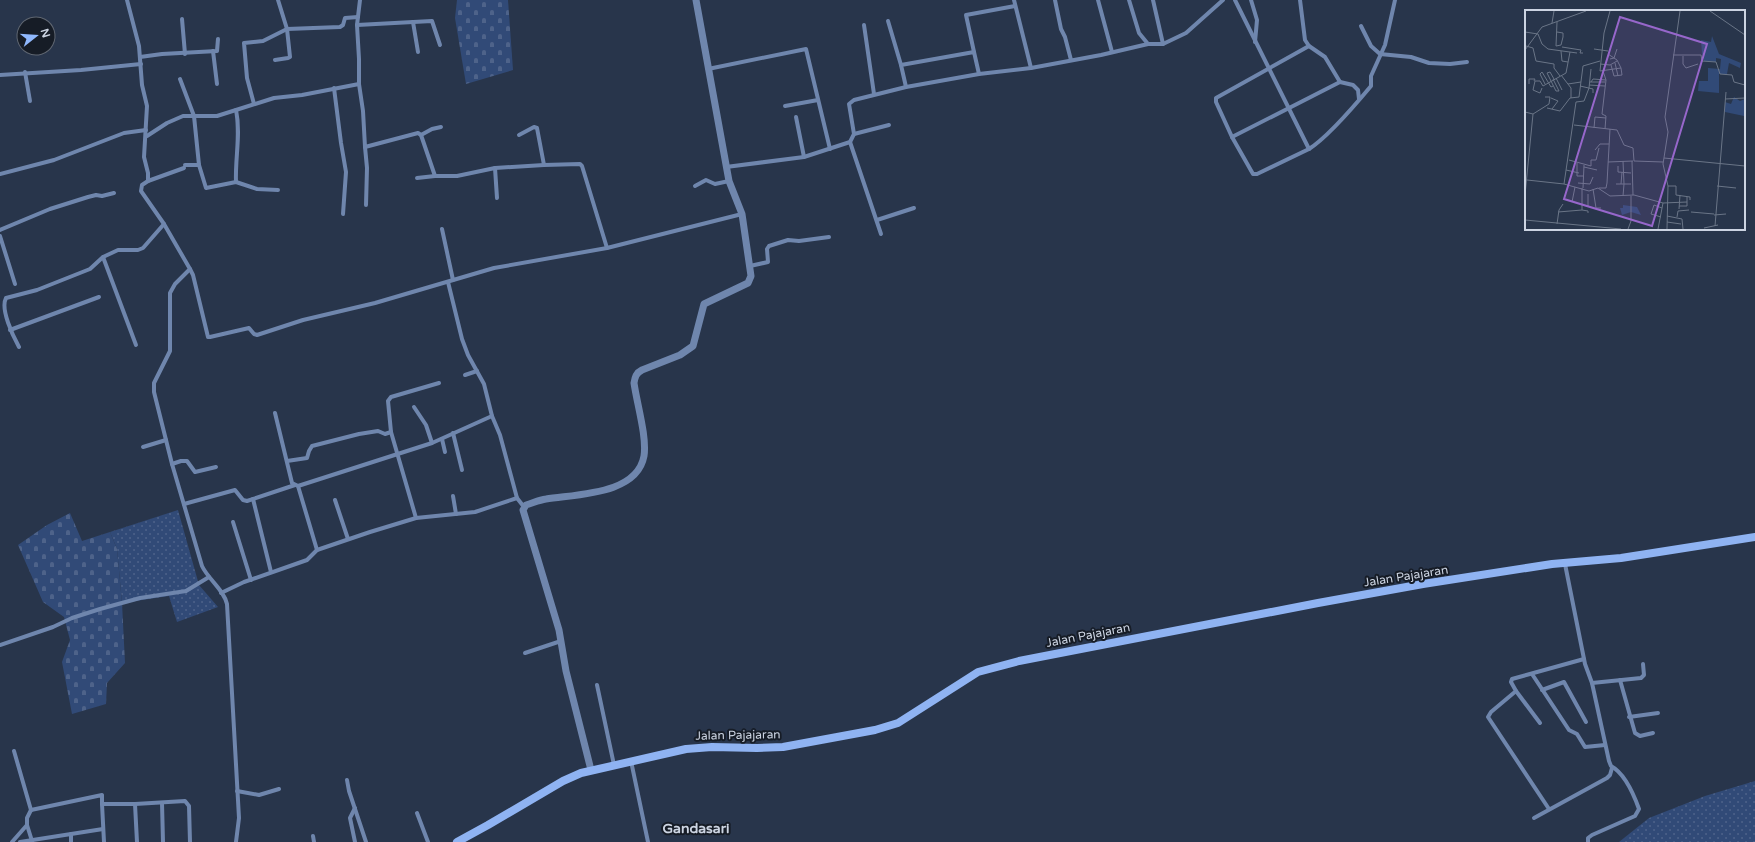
<svg xmlns="http://www.w3.org/2000/svg" width="1755" height="842" font-family="'Varela Round',sans-serif">
<defs>
<pattern id="green-dots" width="8" height="8" patternUnits="userSpaceOnUse"><rect width="8" height="8" fill="#314a77"/><path d="M2 2h.1M6 6h.1" fill="none" stroke="#4e638a" stroke-width="1.8" stroke-linecap="round"/></pattern>
<pattern id="cemetery-stones" width="16" height="16" patternUnits="userSpaceOnUse"><rect width="16" height="16" fill="#314a77"/><path d="M2 7V4a2 2 0 0 1 4 0v3zM10 15v-3a2 2 0 0 1 4 0v3z" fill="#4e638a"/></pattern>
</defs>
<rect width="100%" height="100%" fill="#28354b"/>
<g fill="url(#green-dots)">
<path d="M 178,510 L 199,585 L 218,607 L 177,622 L 169,596 L 122,603 L 117,549 L 110,532 Z"/>
<path d="M 1755,781 L 1755,842 L 1619,842 L 1649,818 L 1705,796 Z"/>
</g>
<g fill="url(#cemetery-stones)">
<path d="M 457,0 L 508,0 L 513,70 L 466,84 L 455,18 Z"/>
<path d="M 70,513 L 82,541 L 110,532 L 117,549 L 122,603 L 125,663 L 107,683 L 106,704 L 72,714 L 62,662 L 70,640 L 64,617 L 43,602 L 18,545 L 47,525 Z"/>
</g>
<g fill="none" stroke-linecap="round" stroke-linejoin="round">
<g stroke="#6f86ad" stroke-width="4">
<path d="M 127,0 L 139,46 L 142,85 L 147,106 L 144,157 L 148,173 L 148,181 L 142,185 L 141,191 L 164,224 L 190,269 L 175,284 L 170,293 L 170,351 L 154,383 L 154,392 L 172,464 L 202,566 C 208,579 224,590 227,604 L 239,818 L 236,842"/>
<path d="M 360,0 L 357,25 L 359,59 L 359,84 L 363,111 L 365,147 L 418,133 L 421,135 L 435,176 L 457,176 L 495,168 L 544,165"/>
<path d="M 1014,0 L 1031,68"/>
<path d="M 1055,0 L 1061,29 L 1065,37 L 1071,60"/>
<path d="M 1098,0 L 1112,52"/>
<path d="M 1129,0 L 1139,33 L 1148,44"/>
<path d="M 1153,0 L 1163,44"/>
<path d="M 1235,0 L 1309,149 C 1328,137 1356,104 1371,86 L 1371,76 L 1385,45 L 1395,0"/>
<path d="M 1251,0 L 1257,20 L 1255,42"/>
<path d="M 1300,0 L 1305,40 L 1309,46 L 1325,57 L 1340,82"/>
<path d="M 182,19 L 185,54"/>
<path d="M 888,21 L 901,65"/>
<path d="M 413,22 L 418,52"/>
<path d="M 357,25 L 432,21 L 440,45"/>
<path d="M 864,25 L 874,94"/>
<path d="M 1361,26 L 1371,46 L 1380,54 L 1411,57 L 1429,63 L 1450,64 L 1467,62"/>
<path d="M 1309,46 L 1216,98 L 1216,102 L 1232,137 L 1253,174 L 1257,174 L 1309,149"/>
<path d="M 213,51 L 217,84"/>
<path d="M 974,52 L 966,15 L 1015,6"/>
<path d="M 140,57 L 162,54 L 217,51 L 218,39"/>
<path d="M 275,60 L 288,58 L 290,57 L 287,29 L 278,0"/>
<path d="M 708,69 L 806,49 L 830,149"/>
<path d="M 25,72 L 30,101"/>
<path d="M 0,75 L 81,70 L 141,64"/>
<path d="M 180,79 L 194,116 L 199,165 L 206,188 L 236,182 L 257,189 L 278,190"/>
<path d="M 906,87 L 901,65 L 974,52 L 979,74"/>
<path d="M 334,88 L 341,143 L 346,172 L 343,214"/>
<path d="M 254,104 L 247,78 L 244,43 L 263,41 L 287,29 L 340,27 L 343,25 L 345,18 L 358,17"/>
<path d="M 785,106 L 818,100"/>
<path d="M 236,110 C 241,134 235,157 236,182"/>
<path d="M 796,117 L 804,157"/>
<path d="M 854,134 L 889,125"/>
<path d="M 421,135 L 432,129 L 441,127"/>
<path d="M 519,135 L 534,127 L 537,128 L 544,165 L 580,164 L 582,166 L 607,248"/>
<path d="M 147,136 L 167,123 L 183,116 L 217,116 L 274,98 L 302,95 L 359,84"/>
<path d="M 1232,137 L 1340,82 L 1353,85 L 1358,90 L 1359,99"/>
<path d="M 850,142 L 881,234"/>
<path d="M 365,147 L 367,168 L 366,205"/>
<path d="M 185,165 L 199,165"/>
<path d="M 726,167 L 804,157 L 850,142 L 854,134 L 849,104 L 854,100 L 906,87 L 979,74 L 1031,68 L 1101,55 L 1148,44 L 1163,44 L 1186,33 L 1223,0"/>
<path d="M 495,168 L 497,198"/>
<path d="M 0,174 L 54,160 L 124,133 L 146,130"/>
<path d="M 417,178 L 435,176"/>
<path d="M 148,181 L 184,168"/>
<path d="M 695,186 L 706,180 L 715,184 L 729,181"/>
<path d="M 877,220 L 914,208"/>
<path d="M 442,229 L 453,280"/>
<path d="M 0,230 L 50,209 L 88,197 L 96,195 L 102,196 L 114,193"/>
<path d="M 0,236 L 15,284"/>
<path d="M 103,257 L 136,345"/>
<path d="M 750,266 L 768,262 L 767,249 L 769,246 L 788,240 L 799,241 L 829,237"/>
<path d="M 190,269 L 193,275 L 208,337 L 210,337 L 249,328 L 254,334 L 257,335 L 303,320 L 375,303 L 494,268 L 607,248 L 742,214"/>
<path d="M 448,282 L 462,339 L 468,355 L 484,384 L 492,416 L 500,435 L 517,498 L 524,507"/>
<path d="M 10,330 L 99,297"/>
<path d="M 19,347 C 13,336 0,309 6,298 L 37,290 L 90,269 L 103,257 L 118,250 L 138,250 L 143,248 L 164,224"/>
<path d="M 465,375 L 477,371"/>
<path d="M 414,407 L 426,425 L 432,443"/>
<path d="M 275,413 L 292,483 L 298,486 L 317,550"/>
<path d="M 453,433 L 462,470"/>
<path d="M 442,439 L 445,452"/>
<path d="M 143,447 L 166,440"/>
<path d="M 287,461 L 307,458 L 309,451 L 312,446 L 359,434 L 378,431 L 385,434 L 391,432"/>
<path d="M 172,464 L 181,461 L 187,461 L 195,472 L 216,467"/>
<path d="M 298,486 L 432,443 L 492,416"/>
<path d="M 453,496 L 456,514"/>
<path d="M 253,499 L 271,572"/>
<path d="M 335,500 L 348,539"/>
<path d="M 184,504 L 235,490 L 243,500 L 247,501 L 295,485"/>
<path d="M 416,518 L 391,432 L 388,401 L 391,397 L 439,383"/>
<path d="M 233,522 L 251,580"/>
<path d="M 1565,564 L 1585,664 L 1592,683 L 1609,761 L 1611,766 C 1624,773 1634,795 1639,809 L 1635,816 L 1592,835 L 1588,838 L 1588,842"/>
<path d="M 221,593 L 244,582 L 307,560 L 317,550 L 370,532 L 416,518 L 475,512 L 517,498"/>
<path d="M 0,645 L 53,627 L 72,618 L 100,609 L 140,598 L 186,591 L 209,577"/>
<path d="M 525,653 L 561,641"/>
<path d="M 1532,674 L 1569,730 L 1577,734 L 1585,747 L 1605,745"/>
<path d="M 1620,680 L 1635,733 L 1640,736 L 1653,733"/>
<path d="M 1592,683 L 1641,678 L 1644,675 L 1643,664"/>
<path d="M 597,685 L 614,765"/>
<path d="M 1542,690 L 1564,682 L 1586,722"/>
<path d="M 1516,691 L 1540,723"/>
<path d="M 1629,717 L 1658,713"/>
<path d="M 14,751 L 31,810"/>
<path d="M 631,761 L 648,842"/>
<path d="M 347,780 L 349,791 L 366,842"/>
<path d="M 237,791 L 259,795 L 279,789"/>
<path d="M 162,803 L 163,842"/>
<path d="M 135,804 L 137,842"/>
<path d="M 355,808 L 350,818 L 355,842"/>
<path d="M 1549,809 L 1488,717 L 1491,712 L 1516,691 L 1511,682 L 1512,679 L 1584,659"/>
<path d="M 31,810 L 102,795 L 102,804"/>
<path d="M 417,813 L 428,842"/>
<path d="M 1534,818 L 1607,778 L 1610,775 L 1612,768"/>
<path d="M 27,825 L 32,841"/>
<path d="M 71,834 L 71,842"/>
<path d="M 313,836 L 314,842"/>
<path d="M 12,842 L 27,825 L 27,818 L 31,810"/>
<path d="M 20,842 L 103,829"/>
<path d="M 104,842 L 102,804 L 135,804 L 185,801 L 189,806 L 190,842"/>
</g>
<path stroke="#6f86ad" stroke-width="7" d="M 591,770 L 566,671 L 559,630 L 523,510 L 526,505 C 533,503 539,500 546,499 C 576,494 637,495 644,456 C 647,437 637,404 634,383 C 635,377 636,373 642,370 L 680,355 L 693,346 L 704,304 L 748,283 L 751,276 L 742,214 L 729,181 L 696,0"/>
<path stroke="#8fb3f2" stroke-width="8" d="M 457,842 L 488,825 L 563,781 L 581,773 L 686,749 L 712,747 L 757,748 L 783,747 L 875,730 L 898,723 L 978,672 L 1019,661 L 1318,603 L 1423,584 L 1552,564 L 1621,558 L 1755,537"/>
</g>
<g text-anchor="middle" stroke-width="4" stroke-linejoin="round" paint-order="stroke">
<g font-size="12" fill="#ccd4e2" stroke="#161c26">
<text transform="translate(1406 576) rotate(-9)" y="4">Jalan Pajajaran</text>
<text transform="translate(1088 635) rotate(-11)" y="4">Jalan Pajajaran</text>
<text transform="translate(738 735) rotate(-1)" y="4">Jalan Pajajaran</text>
</g>
<g font-size="14" font-weight="bold" fill="#ccd4e2" stroke="#161c26">
<text x="696" y="833">Gandasari</text>
</g>
</g>
<g transform="translate(1525 10)">
<rect width="220" height="220" fill="#28354b"/>
<path d="M 187,26 L 194,44 L 216,53 L 215,58 L 204,53 L 202,64 L 194,64 L 194,83 L 173,81 L 174,71 L 183,71 L 183,58 L 195,59 L 196,49 L 191,48 L 191,52 L 179,51 L 177,44 L 176,30 L 186,32 ZM 209,87 L 215,91 L 220,89 L 219,106 L 200,102 L 200,92 L 206,94 Z" fill="#314a77"/>
<path d="M 98,195 L 112,197 L 116,205 L 106,202 L 97,205 L 95,198 L 98,198 Z" fill="#314a77"/>
<path fill="none" stroke="#6a7587" stroke-width="1" d="M 185,1 L 220,25M 32,12 L 31,36 L 36,35 L 38,27 L 38,23 L 32,22M 27,13 L 29,1M 0,22 L 13,24 L 17,34 L 23,39 L 52,43M 1,36 L 8,38 L 11,51 L 29,54 L 29,58 L 35,66M 37,37 L 56,40 L 55,43 L 58,43M 69,39 L 83,41M 0,40 L 17,17 L 61,1M 36,41 L 37,51 L 43,52M 83,44 L 92,50 L 96,58 L 75,61 L 79,23 L 85,1M 148,45 L 176,45 L 177,51 L 191,52 L 195,64 L 207,65 L 209,72 L 220,75M 158,46 L 158,54 L 161,58 L 173,54M 85,49 L 89,48 L 92,39M 90,53 L 93,66M 75,54 L 85,55 L 92,51M 86,55 L 89,66 L 97,65 L 96,58M 78,61 L 81,70 L 77,104 L 81,106 L 80,119M 17,62 L 26,77 L 28,76M 17,62 L 15,64 L 20,74M 36,65 L 46,78 L 46,88M 31,68 L 37,80M 28,69 L 34,81M 29,69 L 25,62 L 22,63 L 31,81 L 34,81M 65,72 L 80,72M 66,72 L 68,69 L 81,70M 4,74 L 4,69 L 10,69 L 9,71M 43,74 L 56,72M 64,75 L 80,76M 18,76 L 41,63 L 45,42M 55,76 L 68,79 L 68,83M 17,78 L 15,83 L 8,80 L 10,71 L 15,71 L 18,76M 26,88 L 33,91 L 27,99M 200,89 L 220,88M 51,92 L 59,91 L 64,78 L 66,59M 22,98 L 35,101 L 45,88 L 54,87 L 58,56 L 75,51M 0,102 L 8,104 L 0,185M 8,104 L 24,94 L 25,87 L 20,87M 49,115 L 92,120 L 99,135 L 108,138 L 109,151 L 138,152M 69,118 L 70,107 L 81,108M 70,140 L 75,134 L 84,134M 139,148 L 220,156M 44,150 L 66,156 L 66,150 L 71,150 L 74,138M 98,151 L 99,174M 107,151 L 108,185M 83,152 L 108,151M 52,153 L 52,166 L 58,166M 93,156 L 93,162 L 106,163M 59,157 L 72,160M 41,160 L 54,163M 2,170 L 39,174 L 64,181 L 73,178 L 85,186 L 109,185 L 138,193 L 162,192M 53,173 L 65,174 L 68,167M 39,174 L 51,92M 91,174 L 106,174M 96,174 L 97,162M 143,176 L 151,176 L 151,185 L 165,187 L 165,190M 192,176 L 211,178M 58,178 L 59,155M 74,178 L 81,178 L 82,173 L 85,119M 68,179 L 71,198 L 76,198M 63,184 L 63,197M 98,186 L 99,174M 47,192 L 50,177M 154,196 L 162,196 L 162,187M 154,199 L 155,185M 57,200 L 57,178M 33,202 L 57,200 L 63,201 L 63,203M 166,202 L 189,204M 189,205 L 201,204M 142,206 L 157,209 L 158,219M 136,207 L 126,204 L 129,195 L 137,198M 152,207 L 153,201 L 164,200M 0,210 L 96,219M 142,212 L 156,214M 32,214 L 34,200 L 38,194M 190,216 L 201,82M 179,218 L 193,215M 103,219 L 106,211 L 106,186M 133,219 L 138,193M 142,219 L 143,176 L 138,154 L 143,122 L 140,107 L 155,1"/>
<path fill="#9767cb" fill-opacity="0.15" stroke="#9767cb" stroke-width="2" d="M 95,7 L 182,34 L 127,216 L 39,189 Z"/>
<rect width="220" height="220" fill="none" stroke="#ccd4e2" stroke-width="2"/>
</g>
<g transform="translate(36 36) rotate(73)"><circle r="19" fill="#161c26" stroke="#5f6671"/>
<path d="M0-3L7 15L0 10L-7 15Z" fill="#90b8fd"/>
<text y="-6" font-size="11" font-weight="bold" text-anchor="middle" fill="#ccd4e2">N</text>
</g>
</svg>
